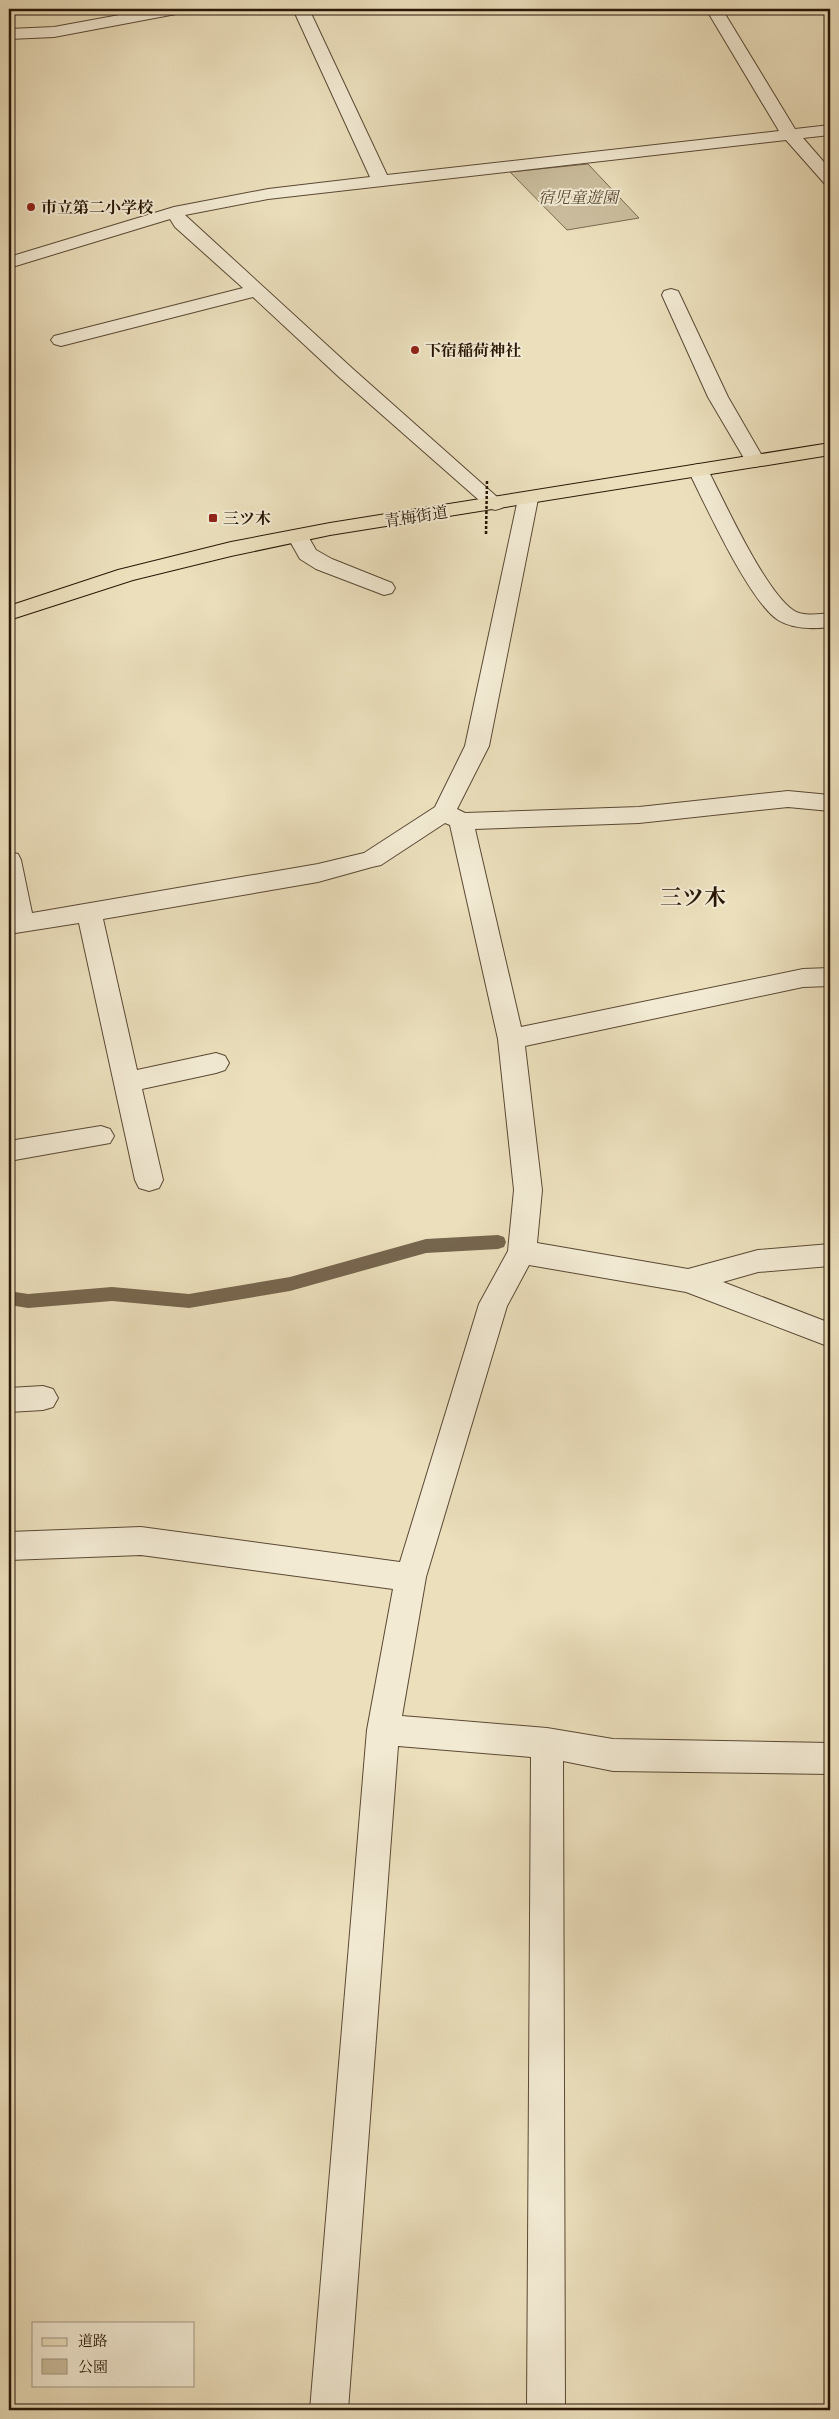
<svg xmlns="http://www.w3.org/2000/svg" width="839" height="2419" font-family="'Libre Bodoni','Noto Serif JP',serif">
<rect width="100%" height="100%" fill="#ebdfbc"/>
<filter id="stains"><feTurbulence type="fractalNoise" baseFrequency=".004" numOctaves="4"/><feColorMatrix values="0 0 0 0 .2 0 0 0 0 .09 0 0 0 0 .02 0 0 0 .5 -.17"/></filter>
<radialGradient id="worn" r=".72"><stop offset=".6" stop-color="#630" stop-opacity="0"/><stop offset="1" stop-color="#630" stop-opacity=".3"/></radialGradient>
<path fill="#cabd9d" stroke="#7a6a52" d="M 588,164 L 639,218 L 567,230 L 510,172 Z"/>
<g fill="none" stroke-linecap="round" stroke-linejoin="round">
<path fill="#76664e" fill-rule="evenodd" d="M 498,1235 L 504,1237 L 506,1242 L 504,1247 L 498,1249 L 426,1253 L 290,1291 L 189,1308 L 112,1301 L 28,1308 L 9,1305 L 9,1291 L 28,1294 L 112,1287 L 189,1294 L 290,1277 L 426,1239 Z"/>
<g stroke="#5a4934" stroke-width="2">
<g id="minor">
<path d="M 152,9 L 184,9 L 182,12 L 176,14 L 54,37 L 9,39 L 9,29 L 54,27 Z"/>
<path d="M 293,9 L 309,9 L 387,175 L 779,131 L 706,9 L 722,9 L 795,129 L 830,125 L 830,135 L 803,138 L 830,169 L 830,184 L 824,183 L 786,140 L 268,199 L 185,215 L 353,369 L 505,504 L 502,508 L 495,510 L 488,508 L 339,377 L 253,297 L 61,346 L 54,344 L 51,340 L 54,336 L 243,288 L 175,227 L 170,219 L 9,268 L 9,257 L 174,207 L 268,189 L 370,177 Z"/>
<path d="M 671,289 L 678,291 L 680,295 L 728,397 L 765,461 L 762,465 L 755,467 L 748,465 L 708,397 L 662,295 L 664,291 Z"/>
<path d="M 698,464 L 705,466 L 708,470 C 725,503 765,591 793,610 C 803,617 819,614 830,613 L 830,627 C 814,629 792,629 778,620 C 749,601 705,504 688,470 L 691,466 Z"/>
<path d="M 528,493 L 535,495 L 538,499 L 489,746 L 457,809 L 465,813 L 639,807 L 788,791 L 830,795 L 830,811 L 788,807 L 639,823 L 475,829 L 521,1027 L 803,969 L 830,968 L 830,986 L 803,987 L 525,1046 L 542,1190 L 537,1243 L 688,1269 L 758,1250 L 830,1244 L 830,1266 L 758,1272 L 723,1282 L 830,1323 L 830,1347 L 686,1292 L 529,1265 L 507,1306 L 426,1577 L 402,1716 L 547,1728 L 613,1739 L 830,1743 L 830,1774 L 613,1771 L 563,1761 L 565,2410 L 527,2410 L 531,1757 L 398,1746 L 348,2410 L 310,2410 L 367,1730 L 393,1589 L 141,1555 L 9,1560 L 9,1532 L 141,1527 L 400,1562 L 479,1304 L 508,1251 L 514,1190 L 498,1039 L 450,825 L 445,823 L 381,865 L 372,867 L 318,882 L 103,919 L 137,1070 L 216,1053 L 225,1056 L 229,1063 L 225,1070 L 216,1073 L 142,1089 L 163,1180 L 159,1188 L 149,1191 L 139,1188 L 135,1180 L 79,923 L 9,934 L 9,852 L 18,854 L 21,860 L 32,913 L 318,864 L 364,853 L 435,807 L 465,746 L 518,499 L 521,495 Z"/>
<path d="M 298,530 L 305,531 L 316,550 L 332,559 L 392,583 L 395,588 L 392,593 L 384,595 L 316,569 L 300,559 L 287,536 L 291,531 Z"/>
<path d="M 101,1126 L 110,1129 L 114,1136 L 110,1143 L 9,1161 L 9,1141 Z"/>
<path d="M 43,1386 L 53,1389 L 58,1398 L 53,1407 L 43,1410 L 9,1412 L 9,1388 Z"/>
</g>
</g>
<g stroke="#291706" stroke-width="2">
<path id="major" d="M 830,443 L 830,455 L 330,535 L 231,556 L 133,580 L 9,620 L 9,606 L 118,570 L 231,542 L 330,523 Z"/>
</g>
<use href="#minor" fill="#f2ead3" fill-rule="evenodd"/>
<use href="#major" fill="#ebdfbc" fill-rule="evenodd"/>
<path stroke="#291706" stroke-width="2.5" stroke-dasharray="3 2" stroke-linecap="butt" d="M 486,534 L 487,480"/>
</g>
<g fill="#8f2418" stroke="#f2ead3" stroke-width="2">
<circle cx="31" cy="207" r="5"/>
<circle cx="415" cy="350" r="5"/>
<rect x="208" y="513" width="10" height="10" rx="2.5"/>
</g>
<g text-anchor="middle" stroke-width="4" stroke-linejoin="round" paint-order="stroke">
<g font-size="16" font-style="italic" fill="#594933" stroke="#f2ead3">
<text x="578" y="203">宿児童遊園</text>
</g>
<g font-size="16" font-weight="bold" fill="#291706" stroke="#f2ead3" text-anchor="start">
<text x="41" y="213">市立第二小学校</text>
<text x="425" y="356">下宿稲荷神社</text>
<text x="223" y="524">三ツ木</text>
</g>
<g font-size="16" fill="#291706" stroke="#f2ead3">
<text transform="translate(416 516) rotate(-9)" y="6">青梅街道</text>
</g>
<g font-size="22" font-weight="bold" fill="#291706" stroke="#f2ead3">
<text x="693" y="905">三ツ木</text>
</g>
</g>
<rect width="839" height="2419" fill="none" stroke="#ebdfbc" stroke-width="30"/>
<rect x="10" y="10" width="819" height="2399" fill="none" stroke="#291706" stroke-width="2.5"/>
<rect x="15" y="15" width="809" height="2389" fill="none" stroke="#291706"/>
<rect x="32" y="2322" width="162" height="65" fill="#f2ead3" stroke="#a29681"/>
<rect x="42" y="2338" width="25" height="8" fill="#ebdfbc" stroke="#a29681"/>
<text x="78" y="2346" font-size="15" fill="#291706">道路</text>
<rect x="42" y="2359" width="25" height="15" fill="#cabd9d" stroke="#a29681"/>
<text x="78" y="2372" font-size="15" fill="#291706">公園</text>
<rect width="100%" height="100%" filter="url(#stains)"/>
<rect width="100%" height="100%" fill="url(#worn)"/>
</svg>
